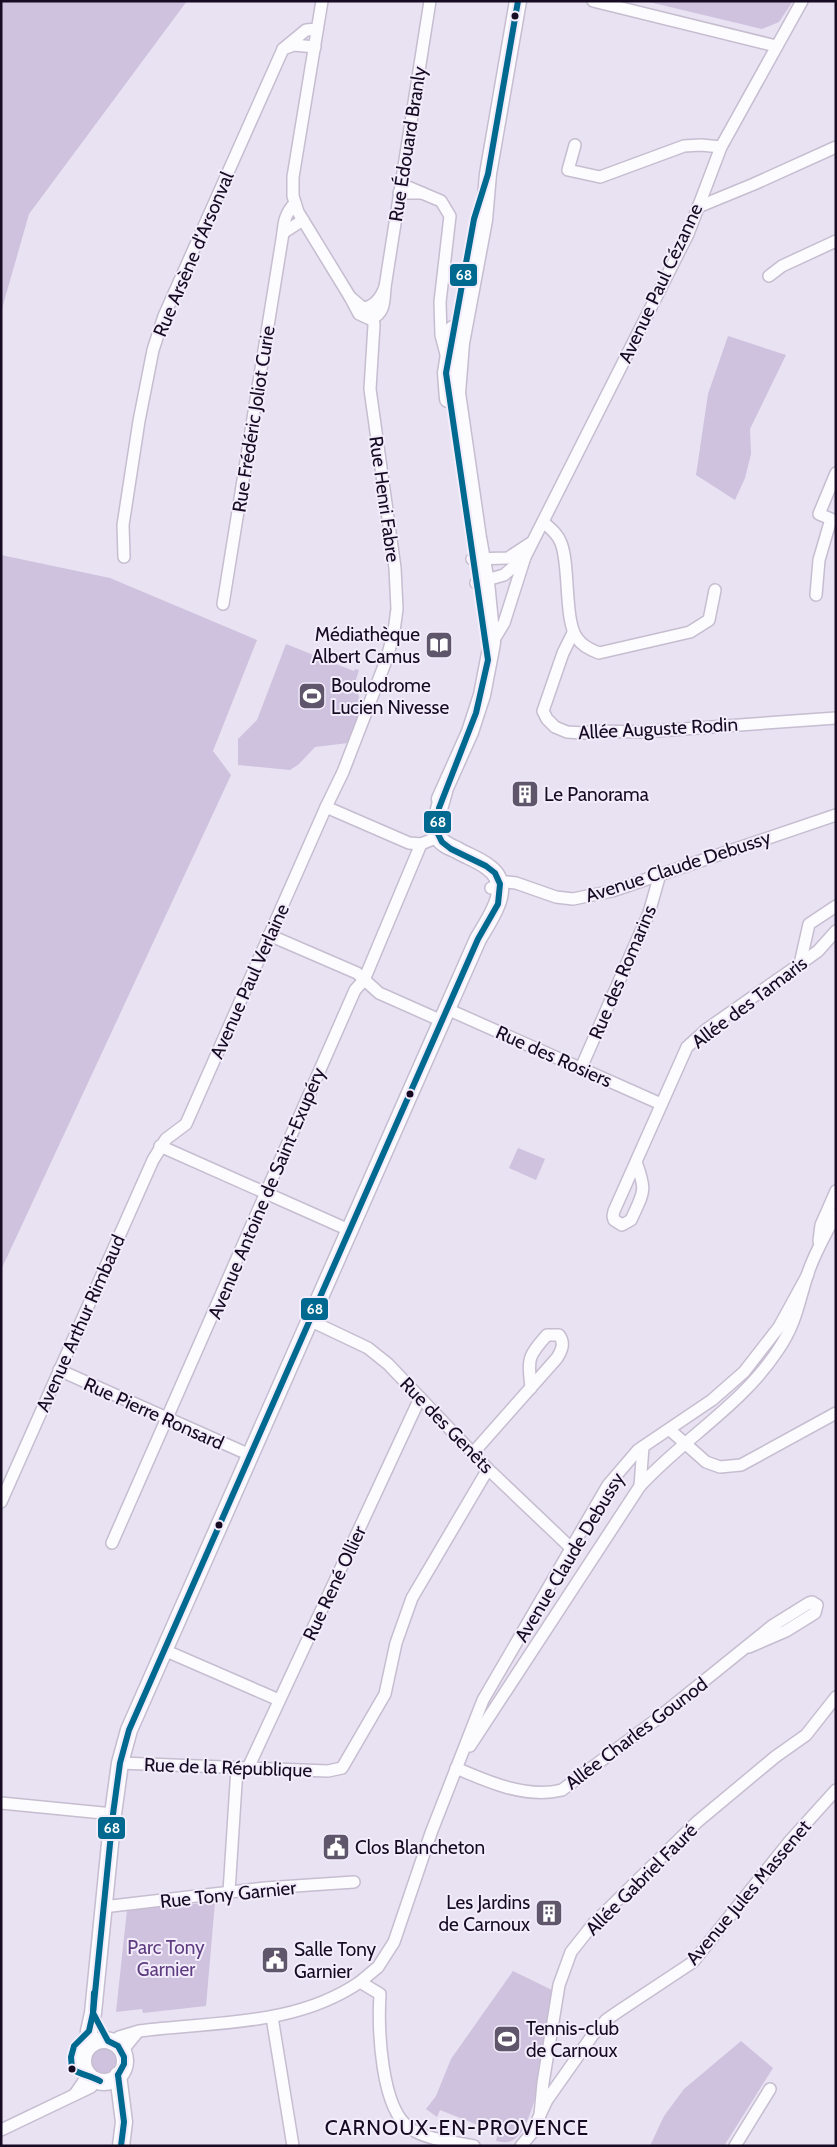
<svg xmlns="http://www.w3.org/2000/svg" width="837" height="2147" font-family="Cabin,sans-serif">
<rect width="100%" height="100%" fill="#e9e2f2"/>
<g fill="#cec2de">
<path d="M 1,1 L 187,1 L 29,214 L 1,312 Z"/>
<path d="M 645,1 L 793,1 L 779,22 L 762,29 Z"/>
<path d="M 728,336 L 786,355 L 750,429 L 751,454 L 745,478 L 735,500 L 696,475 L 708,394 Z"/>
<path d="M 1,555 L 110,578 L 257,640 L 213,751 L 231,775 L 1,1270 Z"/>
<path d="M 286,644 L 346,668 L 354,671 L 355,669 L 359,670 L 355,683 L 362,708 L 348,743 L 315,747 L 299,764 L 290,770 L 238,765 L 238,739 L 257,720 Z"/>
<path d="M 518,1148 L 545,1159 L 536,1180 L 509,1168 Z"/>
<path d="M 215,1902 L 206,2006 L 143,2013 L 142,2009 L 116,2012 L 127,1910 Z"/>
<path d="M 513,1971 L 554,1991 C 549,2023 539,2117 517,2137 C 511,2143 504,2143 496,2141 L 498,2133 L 440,2110 L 437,2117 L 426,2109 L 436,2096 L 451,2059 Z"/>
<path d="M 741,2041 L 773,2068 L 724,2146 L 650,2146 L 664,2116 L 684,2089 Z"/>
<circle cx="104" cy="2060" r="16"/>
</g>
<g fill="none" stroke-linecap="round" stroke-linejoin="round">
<g stroke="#c6bdd1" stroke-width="14">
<g id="street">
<path d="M 322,1 L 293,177 L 293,196 L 298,212 L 350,297"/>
<path d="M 593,1 L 776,46"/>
<path d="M 315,47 L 294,45 L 283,49 L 306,30 L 317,29"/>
<path d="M 575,145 L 568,170 L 600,177 L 684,146 L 701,145 L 721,147"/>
<path d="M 399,193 L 422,193 L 401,184"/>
<path d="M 422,193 L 441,201 L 450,216 L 440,302 L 441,335 L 447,358"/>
<path d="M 295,203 C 286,213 284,220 283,233 L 303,220"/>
<path d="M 698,207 L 754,184 L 836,147"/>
<path d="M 769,276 L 782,266 L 836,241"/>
<path d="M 385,287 L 430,1"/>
<path d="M 385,287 C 384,301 385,314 370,319 L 359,314 L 350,297 L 363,308 C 375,307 381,298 385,287 Z"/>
<path d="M 371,307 L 374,325 L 370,389 L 395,568 L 397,609 L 394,631 L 387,658 L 343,772 L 326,807 L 409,843 L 421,844 L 438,837"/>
<path d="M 543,522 C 550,528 558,534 561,543 C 570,565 564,621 577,638 C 582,646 591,650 599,653 L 690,632 L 709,620 L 715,590"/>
<path d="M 124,557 L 123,525 L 139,421 L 153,350 L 164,316 L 283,49"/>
<path d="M 472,559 L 508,558 L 529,544"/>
<path d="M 476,583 L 504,575 L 525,557"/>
<path d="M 816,595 L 819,560 L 831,519 L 819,514 L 836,473"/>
<path d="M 223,604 L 283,233"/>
<path d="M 573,633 L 563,653 L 543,711 L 547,719 L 555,727 L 567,732 L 584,733 L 595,731 L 642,732 L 836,718"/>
<path d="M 492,643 L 504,623 L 525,557 L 688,234 L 721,147 L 802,1"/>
<path d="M 491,888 L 507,882 L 516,883 L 556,897 L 573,899 L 612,891 L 836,815"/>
<path d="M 269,935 L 357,973 L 379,993 L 442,1021"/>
<path d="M 800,964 L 809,924 L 836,906"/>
<path d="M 447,1009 L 661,1104"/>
<path d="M 581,1068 L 649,913 L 660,874"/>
<path d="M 160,1146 L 349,1230"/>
<path d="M 636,1162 C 647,1192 644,1191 631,1220 L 622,1225 L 614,1220 L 613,1216 L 614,1211 L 687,1047 L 707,1029 L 800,964 L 818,951 L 836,931"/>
<path d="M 819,1241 L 821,1225 L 836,1191"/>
<path d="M 309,1320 L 368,1348 L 388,1364 L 488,1469 L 571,1548"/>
<path d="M 59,1370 L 250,1455"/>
<path d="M 670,1430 L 706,1462 L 720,1467 L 741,1465 L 836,1413"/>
<path d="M 473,1453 L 557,1358 C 562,1350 565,1343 559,1335 L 547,1335 C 527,1357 528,1359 531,1388"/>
<path d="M 640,1486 L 643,1447"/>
<path d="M 1,1502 L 153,1160 L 166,1139 L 186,1124 L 326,807"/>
<path d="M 112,1543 L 355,990 L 364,980 L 421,844"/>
<path d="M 164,1650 L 279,1700"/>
<path d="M 470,1746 L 640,1486 C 684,1438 742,1405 778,1350 C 797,1322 798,1303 808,1273 C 815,1252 826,1234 836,1214"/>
<path d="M 120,1763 L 328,1771 L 342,1768 L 385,1694 L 396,1643 L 412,1598 L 488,1469"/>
<path d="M 248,1768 L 420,1398"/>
<path d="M 456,1768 C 488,1782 527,1799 562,1790 L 653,1722 L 772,1626 L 809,1603 L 812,1602 L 817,1605 L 815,1613 L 786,1631 L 749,1647"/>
<path d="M 1,1803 L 113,1814"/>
<path d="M 229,1892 L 237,1768"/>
<path d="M 103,1907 L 265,1888 L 354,1882"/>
<path d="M 360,1982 L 378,1967 L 394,1942 L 431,1833 L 483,1700 L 608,1485 L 638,1450 L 712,1400 L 744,1372 L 779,1327 L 808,1274"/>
<path d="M 272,2017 L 293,2146"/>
<path d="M 113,2042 L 119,2037 L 139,2031 C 215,2021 294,2027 360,1982 L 380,1994 C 378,2026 380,2110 411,2129 C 428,2140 454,2142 474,2146"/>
<path d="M 122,2051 L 136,2034"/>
<path d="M 75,2094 L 88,2075"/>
<path d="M 540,2115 L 543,2083 L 559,1985 L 571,1952 L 594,1923 L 697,1822 L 775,1757 L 806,1735 L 836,1697"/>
<path d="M 1,2130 L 91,2087 L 96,2080"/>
<path d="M 521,2146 L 531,2134 L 547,2100 L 592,2036 L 606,2020 L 619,2011 L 693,1962 L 789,1842 L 836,1790"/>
<path d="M 735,2146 L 770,2089"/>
</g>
</g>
<g stroke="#c6bdd1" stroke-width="19">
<g id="secondary">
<path d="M 448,399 L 446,373 L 453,329"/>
<path d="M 440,799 L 470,732 L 482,695 L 492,643 L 486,582 L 478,538 L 457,393 L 461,343 L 484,220 L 488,174 L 518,1"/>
<circle cx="104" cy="2061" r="21"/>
<path d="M 89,2046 L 89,2031 L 93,2013 L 113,1814 L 120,1763 L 129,1730 L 478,939 C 490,918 515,886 488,867 C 479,860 467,856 457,850 C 450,847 442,844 438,837 C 432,824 441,805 444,791"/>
<path d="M 118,2075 L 124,2122 L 121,2146"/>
</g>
</g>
<use href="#street" stroke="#fcfbfd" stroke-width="11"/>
<use href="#secondary" stroke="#fcfbfd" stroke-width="16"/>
<g stroke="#f2ecfb" stroke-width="10">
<g id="bus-1">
<path d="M 94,1993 L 93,2013 L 108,2041 L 118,2046 L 124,2057 L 124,2064 L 118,2075"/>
<path d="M 118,2075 L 124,2122 L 121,2146"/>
<path d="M 100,2081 C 91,2076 79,2074 72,2069 L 71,2057 L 74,2046 L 89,2031 L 93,2013 L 113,1814 L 120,1763 L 129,1730 L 478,939 L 498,904 L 500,884 L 495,873 L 486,866 L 451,849 L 442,842 L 437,832 L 439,808 L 476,713 L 488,660 L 446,373 L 474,219 L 488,174 L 518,1"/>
</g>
</g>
<use href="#bus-1" stroke="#006990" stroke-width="6"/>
</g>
<defs>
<g id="library-square" transform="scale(1.4375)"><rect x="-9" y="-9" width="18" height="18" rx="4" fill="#60566b" stroke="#f2ecfb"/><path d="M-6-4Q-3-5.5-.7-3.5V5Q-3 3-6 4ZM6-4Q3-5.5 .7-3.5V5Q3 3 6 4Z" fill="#fff"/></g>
<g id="stadium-square" transform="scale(1.4375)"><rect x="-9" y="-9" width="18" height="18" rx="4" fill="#60566b" stroke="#f2ecfb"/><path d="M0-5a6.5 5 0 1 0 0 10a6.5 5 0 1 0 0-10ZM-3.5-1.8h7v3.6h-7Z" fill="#fff"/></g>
<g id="building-square" transform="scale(1.4375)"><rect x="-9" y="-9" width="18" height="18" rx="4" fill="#60566b" stroke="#f2ecfb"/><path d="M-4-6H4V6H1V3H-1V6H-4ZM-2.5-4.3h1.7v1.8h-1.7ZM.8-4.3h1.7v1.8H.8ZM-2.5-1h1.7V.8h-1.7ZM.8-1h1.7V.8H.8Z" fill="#fff"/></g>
<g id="civic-square" transform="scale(1.4375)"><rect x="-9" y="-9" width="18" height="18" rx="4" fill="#60566b" stroke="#f2ecfb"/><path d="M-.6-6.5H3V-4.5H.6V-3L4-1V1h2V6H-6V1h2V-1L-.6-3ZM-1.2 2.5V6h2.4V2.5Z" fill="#fff"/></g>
</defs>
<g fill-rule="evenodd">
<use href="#library-square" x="439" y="645"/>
<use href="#stadium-square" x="312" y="696"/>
<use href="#building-square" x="525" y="794"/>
<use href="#civic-square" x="336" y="1847"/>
<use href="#building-square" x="549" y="1913"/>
<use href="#civic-square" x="275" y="1960"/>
<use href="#stadium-square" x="507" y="2039"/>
</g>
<g fill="#170b23" stroke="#f2ecfb" stroke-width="2">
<circle cx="515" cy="16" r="4.5"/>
<circle cx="410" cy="1094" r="4.5"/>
<circle cx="219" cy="1525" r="4.5"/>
<circle cx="72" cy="2069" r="4.5"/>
</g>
<g text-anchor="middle" stroke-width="4" stroke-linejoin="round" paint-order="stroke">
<g font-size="19" fill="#170b23" stroke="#f2ecfb">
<text transform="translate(407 144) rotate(-81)" y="7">Rue Édouard Branly</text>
<text transform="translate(193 254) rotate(-67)" y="7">Rue Arsène d'Arsonval</text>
<text transform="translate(660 283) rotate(-65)" y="7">Avenue Paul Cézanne</text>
<text transform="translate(253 419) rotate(-81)" y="7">Rue Frédéric Joliot Curie</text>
<text transform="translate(385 499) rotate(82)" y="7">Rue Henri Fabre</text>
<text transform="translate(658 728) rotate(-3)" y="7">Allée Auguste Rodin</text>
<text transform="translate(678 866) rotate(-18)" y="7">Avenue Claude Debussy</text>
<text transform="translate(622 972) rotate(-67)" y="7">Rue des Romarins</text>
<text transform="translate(249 981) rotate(-66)" y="7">Avenue Paul Verlaine</text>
<text transform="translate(749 1002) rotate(-37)" y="7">Allée des Tamaris</text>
<text transform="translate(554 1056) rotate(24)" y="7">Rue des Rosiers</text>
<text transform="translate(266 1193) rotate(-67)" y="7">Avenue Antoine de Saint-Exupéry</text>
<text transform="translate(80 1323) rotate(-66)" y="7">Avenue Arthur Rimbaud</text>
<text transform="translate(154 1413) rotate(24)" y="7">Rue Pierre Ronsard</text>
<text transform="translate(447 1425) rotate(46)" y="7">Rue des Genêts</text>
<text transform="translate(569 1557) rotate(-59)" y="7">Avenue Claude Debussy</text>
<text transform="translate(334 1583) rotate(-65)" y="7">Rue René Ollier</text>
<text transform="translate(636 1733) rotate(-37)" y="7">Allée Charles Gounod</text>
<text transform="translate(228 1767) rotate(2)" y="7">Rue de la République</text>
<text transform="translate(641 1879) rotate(-45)" y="7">Allée Gabriel Fauré</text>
<text transform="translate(748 1892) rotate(-50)" y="7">Avenue Jules Massenet</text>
<text transform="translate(228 1894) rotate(-6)" y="7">Rue Tony Garnier</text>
</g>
<g font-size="19" fill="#170b23" stroke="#f2ecfb" text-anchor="start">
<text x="420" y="641" text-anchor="end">Médiathèque<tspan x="420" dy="22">Albert Camus</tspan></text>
<text x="331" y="692">Boulodrome<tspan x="331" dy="22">Lucien Nivesse</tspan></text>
<text x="544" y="801">Le Panorama</text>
<text x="355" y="1854">Clos Blancheton</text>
<text x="530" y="1909" text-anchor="end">Les Jardins<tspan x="530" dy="22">de Carnoux</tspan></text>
<text x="294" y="1956">Salle Tony<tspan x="294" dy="22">Garnier</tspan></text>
<text x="526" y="2035">Tennis-club<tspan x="526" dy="22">de Carnoux</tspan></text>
</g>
<g font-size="19" fill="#5e3c80" stroke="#f2ecfb">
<text x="166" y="1954">Parc Tony<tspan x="166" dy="22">Garnier</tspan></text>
</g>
<g font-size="21" letter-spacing="1" fill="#170b23" stroke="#f2ecfb">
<text x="457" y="2135">CARNOUX-EN-PROVENCE</text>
</g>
</g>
<g stroke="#f2ecfb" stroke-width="2">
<rect x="449" y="263" width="29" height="24" rx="5" fill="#006990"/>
<rect x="423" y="810" width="29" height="24" rx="5" fill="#006990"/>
<rect x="300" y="1297" width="29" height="24" rx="5" fill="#006990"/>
<rect x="97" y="1816" width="29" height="24" rx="5" fill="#006990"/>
</g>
<g font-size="14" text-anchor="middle" font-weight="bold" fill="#fff">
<text x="464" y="280">68</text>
<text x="438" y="827">68</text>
<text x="315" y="1314">68</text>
<text x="112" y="1833">68</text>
</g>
<rect width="837" height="2147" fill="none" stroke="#170b23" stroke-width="5"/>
</svg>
